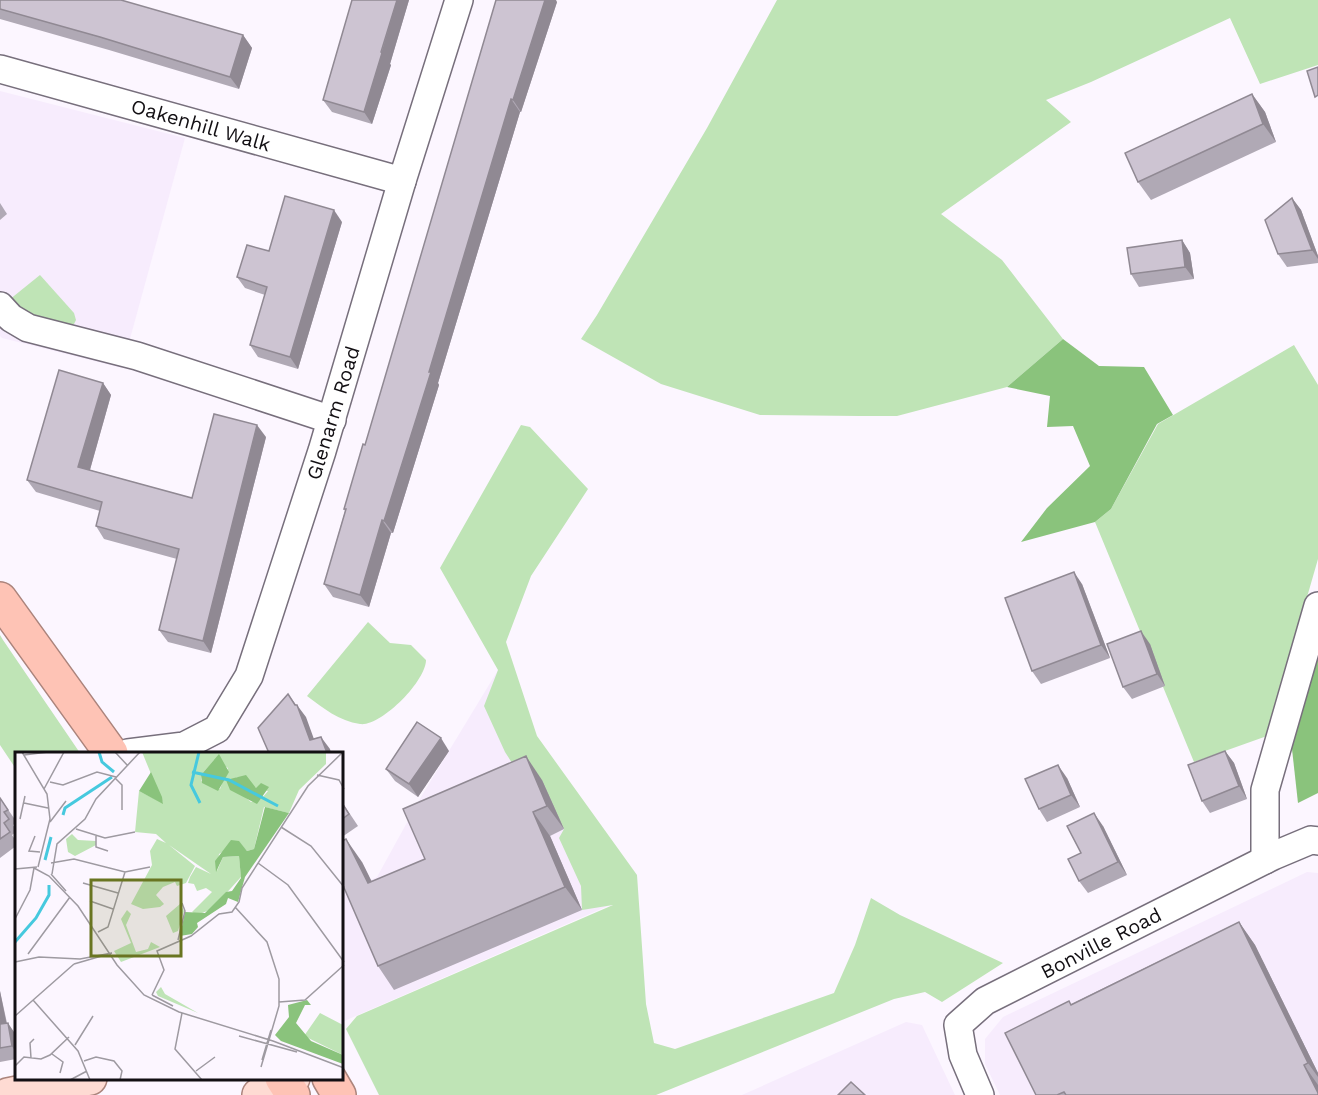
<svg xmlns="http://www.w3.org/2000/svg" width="1318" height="1095" font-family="'Work Sans',sans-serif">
<rect width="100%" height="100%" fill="#fcf6ff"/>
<g fill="#f7ecfd">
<path d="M 0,91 L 185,138 L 122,368 L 2,338 L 0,336 Z"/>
<path d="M 498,670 L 617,902 L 342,1022 L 342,893 L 377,877 L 421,797 Z"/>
<path d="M 1307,872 L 1318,873 L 1318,1095 L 1000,1095 L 985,1064 L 985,1039 L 1003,1017 Z"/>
<path d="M 906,1022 L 922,1025 L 955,1095 L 742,1095 Z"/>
</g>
<g fill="#bfe4b6">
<path d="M 777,0 L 1318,0 L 1318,65 L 1260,84 L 1230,18 L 1091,82 L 1046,100 L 1071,122 L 941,214 L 1002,260 L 1063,339 L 1007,387 L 897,416 L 860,416 L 760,415 L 661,384 L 581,339 L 597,315 L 707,128 Z"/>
<path d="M 40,275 L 74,313 L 76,320 L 74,324 L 69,325 L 15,310 L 9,300 Z"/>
<path d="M 1294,345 L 1318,385 L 1318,559 L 1267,736 L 1194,762 L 1095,522 L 1111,509 L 1158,424 Z"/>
<path d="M 521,425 L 530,427 L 588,489 L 531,576 L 506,642 L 537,736 L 637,875 L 646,1004 L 654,1043 L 675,1049 L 834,993 L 855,945 L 871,898 L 900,915 L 1003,963 L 942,1002 L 925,992 L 894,999 L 656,1095 L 379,1095 L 346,1029 L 357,1016 L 613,905 L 582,910 L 581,886 L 559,838 L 564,829 L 521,777 L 505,752 L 484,706 L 498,670 L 440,568 Z"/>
<path d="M 368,622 L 390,643 L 411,645 L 426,660 C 426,681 381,727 360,724 C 339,721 323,708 307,696 Z"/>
<path d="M 0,635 L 3,640 L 80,753 L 16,753 L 16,769 L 0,745 Z"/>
</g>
<g fill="#8ac37c">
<path d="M 1063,339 L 1099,366 L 1144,367 L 1173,415 L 1157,424 L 1111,509 L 1095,522 L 1021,542 L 1047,508 L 1090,466 L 1073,426 L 1047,427 L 1050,396 L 1007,387 Z"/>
<path d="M 1318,652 L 1318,793 L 1298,803 L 1291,740 Z"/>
</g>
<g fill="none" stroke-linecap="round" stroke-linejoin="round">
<g stroke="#776f7c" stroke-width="30">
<g id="street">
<path d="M 0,69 L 402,181"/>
<path d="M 0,306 L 11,318 L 28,328 L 137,356 L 332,420"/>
<path d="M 128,753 L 184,746 L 217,729 L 249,676 L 322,451 L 402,181 L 459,0"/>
<path d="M 1265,860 L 1265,790 L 1318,606"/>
<path d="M 980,1095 L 963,1055 L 958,1025 L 985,1001 L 1273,856 L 1311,840 L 1318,841"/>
</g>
</g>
<g stroke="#ab847c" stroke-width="36">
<g id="primary">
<path d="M 8,1095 L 90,1078"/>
<path d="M 259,1095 L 288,1087 L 293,1078"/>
</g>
</g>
<g stroke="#ab847c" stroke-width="36">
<g id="highway">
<path d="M 0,599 L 111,753"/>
<path d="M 282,1078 L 293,1095"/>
<path d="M 329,1078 L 339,1095"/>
</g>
</g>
<use href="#street" stroke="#fff" stroke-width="27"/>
<use href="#primary" stroke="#fedbd3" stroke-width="33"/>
<use href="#highway" stroke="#fec3b5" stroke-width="33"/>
</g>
<g fill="#b0a9b5">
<path d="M 0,0 L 243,35 L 252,48 L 239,89 L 109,50 L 0,19 Z"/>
<path d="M 352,0 L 409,0 L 390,64 L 391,65 L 372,124 L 332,112 L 323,100 Z"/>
<path d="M 496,0 L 557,2 L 521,112 L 520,112 L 438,383 L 439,385 L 393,533 L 391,533 L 369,607 L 333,597 L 324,584 L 345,511 L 344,509 L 365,445 Z"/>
<path d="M 1252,94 L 1265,112 L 1276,142 L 1151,200 L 1138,182 Z"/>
<path d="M 1292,198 L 1301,210 L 1318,256 L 1318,263 L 1287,267 L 1278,254 Z"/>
<path d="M 0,203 L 7,214 L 0,220 Z"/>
<path d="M 342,222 L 298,369 L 258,357 L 250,345 L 265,295 L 245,288 L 237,277 L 269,251 Z"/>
<path d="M 1182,240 L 1190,253 L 1194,279 L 1139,287 L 1131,274 Z"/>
<path d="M 103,383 L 111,395 L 90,470 L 192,498 L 266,437 L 211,653 L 168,642 L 159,630 L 177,559 L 104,539 L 96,526 L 100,511 L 36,492 L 27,480 Z"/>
<path d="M 1082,584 L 1110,658 L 1041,684 L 1032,671 Z"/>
<path d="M 1150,644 L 1165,686 L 1132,699 L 1123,687 Z"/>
<path d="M 449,751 L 418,797 L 395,781 L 386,769 Z"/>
<path d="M 1225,751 L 1234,763 L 1247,799 L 1210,813 L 1202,801 Z"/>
<path d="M 1067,778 L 1080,807 L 1047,822 L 1039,809 Z"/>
<path d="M 542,780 L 564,829 L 550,836 L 582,910 L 394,990 L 378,966 L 362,862 L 372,882 L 425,859 Z"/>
<path d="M 0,798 L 16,821 L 16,823 L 13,825 L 16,830 L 16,832 L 12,835 L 16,841 L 16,846 L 0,858 Z"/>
<path d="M 342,802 L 358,826 L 342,837 Z"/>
<path d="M 1103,826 L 1127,875 L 1088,893 L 1079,881 L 1081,853 Z"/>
<path d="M 1239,922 L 1255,945 L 1318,1073 L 1318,1095 L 1036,1095 L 1071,1004 Z"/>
<path d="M 0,991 L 7,1023 L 16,1035 L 16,1059 L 0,1062 Z"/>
</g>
<g fill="#908993">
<path d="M 397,0 L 409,0 L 390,64 L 391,65 L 372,124 L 364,112 Z"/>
<path d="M 545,0 L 556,0 L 557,2 L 521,112 L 513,100 Z"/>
<path d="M 243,35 L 252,48 L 239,89 L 230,77 Z"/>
<path d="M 1252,94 L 1265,112 L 1276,142 L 1263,124 Z"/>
<path d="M 511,99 L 520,112 L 438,383 L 439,385 L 393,533 L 384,521 Z"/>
<path d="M 1292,198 L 1301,210 L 1318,256 L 1318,259 L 1312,250 Z"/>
<path d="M 334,210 L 342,222 L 298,369 L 290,357 Z"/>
<path d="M 1182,240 L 1190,253 L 1194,279 L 1185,267 Z"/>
<path d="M 103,383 L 111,395 L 87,480 L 78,467 Z"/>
<path d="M 257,425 L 266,437 L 211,653 L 203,641 Z"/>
<path d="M 382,520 L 391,533 L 369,607 L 360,595 Z"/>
<path d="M 1074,572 L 1082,584 L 1110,658 L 1101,645 Z"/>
<path d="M 1141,631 L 1150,644 L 1165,686 L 1157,674 Z"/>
<path d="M 288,694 L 299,709 L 297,705 L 306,717 L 319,753 L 310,740 L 295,705 Z"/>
<path d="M 321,737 L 330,749 L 331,753 L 327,753 Z"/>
<path d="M 441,738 L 449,751 L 418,797 L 409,784 Z"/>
<path d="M 1225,751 L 1234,763 L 1247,799 L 1239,786 Z"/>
<path d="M 526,756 L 542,780 L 564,829 L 547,806 Z"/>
<path d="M 1058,765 L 1067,778 L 1080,807 L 1071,795 Z"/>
<path d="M 533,812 L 550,836 L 582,910 L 565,887 Z"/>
<path d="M 1094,813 L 1103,826 L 1127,875 L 1118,862 Z"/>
<path d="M 346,839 L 362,862 L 384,907 L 368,883 Z"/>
<path d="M 1239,922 L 1255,945 L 1318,1073 L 1318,1077 L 1308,1063 Z"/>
<path d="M 0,991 L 9,1036 L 1,1024 L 0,1019 Z"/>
<path d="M 8,1023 L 16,1035 L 16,1053 L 12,1046 Z"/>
<path d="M 1304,1065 L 1318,1085 L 1318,1093 Z"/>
</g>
<g fill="#cdc4d2" stroke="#908993" stroke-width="1.5">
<path d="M 0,0 L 121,0 L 243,35 L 230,77 L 100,37 L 0,9 Z"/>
<path d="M 352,0 L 397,0 L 381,52 L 382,53 L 364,112 L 323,100 Z"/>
<path d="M 496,0 L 545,0 L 513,100 L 511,99 L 429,372 L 431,372 L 384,521 L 382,520 L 360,595 L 324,584 L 346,509 L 344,509 L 363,444 L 365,445 Z"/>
<path d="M 1318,67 L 1318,95 L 1315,97 L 1307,71 Z"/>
<path d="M 1252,94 L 1263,124 L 1138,182 L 1125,153 Z"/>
<path d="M 285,196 L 334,210 L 290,357 L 250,345 L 267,287 L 237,277 L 247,245 L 269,251 Z"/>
<path d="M 1292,198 L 1312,250 L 1278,254 L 1265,220 Z"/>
<path d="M 1182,240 L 1185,267 L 1131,274 L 1127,248 Z"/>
<path d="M 59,370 L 103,383 L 78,467 L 192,498 L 214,414 L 257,425 L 203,641 L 159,630 L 179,549 L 96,526 L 102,502 L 27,480 Z"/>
<path d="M 1074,572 L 1101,645 L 1032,671 L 1005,598 Z"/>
<path d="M 1141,631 L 1157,674 L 1123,687 L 1107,644 Z"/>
<path d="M 288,694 L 295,705 L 297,705 L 310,740 L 321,737 L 327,753 L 269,753 L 258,728 Z"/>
<path d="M 417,722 L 441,738 L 409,784 L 386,769 Z"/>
<path d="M 1225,751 L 1239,786 L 1202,801 L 1188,765 Z"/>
<path d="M 526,756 L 547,806 L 533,812 L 565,887 L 378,966 L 342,883 L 342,841 L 346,839 L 368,883 L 425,859 L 403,809 Z"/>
<path d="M 1058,765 L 1071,795 L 1039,809 L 1025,779 Z"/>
<path d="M 0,798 L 8,810 L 4,812 L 9,819 L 4,823 L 10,832 L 0,839 Z"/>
<path d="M 342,803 L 349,814 L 342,819 Z"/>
<path d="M 1094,813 L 1118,862 L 1079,881 L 1068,859 L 1081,853 L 1067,826 Z"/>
<path d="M 1239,922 L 1308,1063 L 1304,1065 L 1318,1093 L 1318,1095 L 1066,1095 L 1064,1092 L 1057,1095 L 1036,1095 L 1005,1033 L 1069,1001 L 1071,1005 Z"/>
<path d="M 0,1019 L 1,1024 L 8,1023 L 12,1046 L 0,1048 Z"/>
<path d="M 851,1082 L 865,1095 L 838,1095 Z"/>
</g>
<g text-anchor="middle" stroke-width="5" stroke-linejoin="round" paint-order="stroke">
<g font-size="20" fill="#120f13" stroke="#fff">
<text transform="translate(201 125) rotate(16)" y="7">Oakenhill Walk</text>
<text transform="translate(333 413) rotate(-73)" y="7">Glenarm Road</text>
<text transform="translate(1101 943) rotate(-27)" y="7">Bonville Road</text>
</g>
</g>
<g transform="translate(15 752)">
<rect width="328" height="328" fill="#fcf6ff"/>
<path d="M 127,0 L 311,0 L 311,12 L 284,38 L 274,61 L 249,55 L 239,97 L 232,99 L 224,90 L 204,102 L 202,119 L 208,105 L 224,104 L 226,125 L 197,157 L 182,163 L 177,160 L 197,140 L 191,136 L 182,139 L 179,132 L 173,131 L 175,125 L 181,115 L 196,122 L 154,93 L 180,114 L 171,131 L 162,134 L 160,130 L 148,135 L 141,143 L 149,152 L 145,155 L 128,157 L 116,152 L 137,113 L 135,99 L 142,87 L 151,91 L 141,82 L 120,80 L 124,39 L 148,51 ZM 199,8 L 213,16 L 205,37 L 186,29 L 186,23 ZM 222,25 L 241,36 L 253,39 L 247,46 L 236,50 L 215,32 ZM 57,82 L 63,88 L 81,89 L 81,93 L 60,104 L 53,100 L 51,87 ZM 165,152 L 169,159 L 163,179 L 158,181 L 151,164 ZM 112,158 L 116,162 L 111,173 L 121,200 L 133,197 L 136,190 L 145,195 L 106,210 L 99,199 L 116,191 L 106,167 ZM 146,235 L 150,242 L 183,261 L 143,244 L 141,240 ZM 305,261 L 328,273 L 328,303 L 289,284 Z" fill="#bfe4b6" fill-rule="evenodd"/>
<path d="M 204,2 L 214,20 L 203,39 L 187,31 L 186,23 ZM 136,20 L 147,45 L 148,52 L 124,39 ZM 231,23 L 241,36 L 246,31 L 254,35 L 242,52 L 215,38 L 211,28 ZM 250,55 L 274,61 L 230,125 L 223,150 L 213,146 L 211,152 L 182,171 L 183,175 L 177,182 L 165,184 L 170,160 L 190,161 L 211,140 L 217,139 L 226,126 L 224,104 L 208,105 L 201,120 L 200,109 L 216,88 L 224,89 L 232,99 L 239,97 ZM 292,248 L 296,253 L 290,253 L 281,271 L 296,289 L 328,303 L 328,312 L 266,289 L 260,283 L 274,265 L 273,253 Z" fill="#8ac37c"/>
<path fill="none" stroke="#46c9de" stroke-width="3" d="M 84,0 L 87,10 L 99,20M 184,0 L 176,33 L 185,51M 177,20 L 214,28 L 263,54M 48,63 L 50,56 L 97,25M 30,108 L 36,85M 0,190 L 21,166 L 34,143 L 34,133"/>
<path fill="none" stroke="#9e9aa1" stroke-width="1.5" d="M 7,0 L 32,42 L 35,67 L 23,115M 100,0 L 113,14M 9,3 L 33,0M 302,23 L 324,28 L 329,37M 100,26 L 107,33 L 107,58M 35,30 L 48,33 L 82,20 L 101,25M 29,37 L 49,0M 9,51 L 33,56M 5,67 L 10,44M 35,70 L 51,49M 266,75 L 296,94 L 329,135M 61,77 L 90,86 L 120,80M 81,83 L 81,95 L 93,99M 20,84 L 14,99 L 25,100M 36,111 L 59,107 L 110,120 L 135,115M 243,111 L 273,133 L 329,210M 19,116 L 34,124 L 63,154 L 102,213 L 129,243 L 164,260 L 258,289 L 329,316M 0,117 L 22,115M 36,122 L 51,139M 37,122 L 42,92 L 70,67 L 81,47 L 125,0M 68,131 L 103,141M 75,149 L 98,157M 220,155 L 252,190 L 264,227 L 264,254 L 246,315M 0,167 L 15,138 L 19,116M 83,180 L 93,175 L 110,120M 163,188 L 170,159 L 167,151M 13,202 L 55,145M 0,210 L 24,205 L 65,207 L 97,201M 59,212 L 97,201M 137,243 L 149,218 L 142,199 L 176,184 L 204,162 L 217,160 L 224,150 L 227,136 L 293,34 L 328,0M 137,243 L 158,254M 18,248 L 63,299 L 75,328M 264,250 L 290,248 L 329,213M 167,261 L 160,297 L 187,328M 0,264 L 59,212M 224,284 L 282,300M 60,293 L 78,264M 37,302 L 48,310 L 45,321M 16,306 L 15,291 L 19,287M 247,308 L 256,278M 69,309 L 81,305 L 99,309 L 107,319 L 105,328M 0,314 L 9,305 L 26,307 L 35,303 L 54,285M 181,319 L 200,305M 55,328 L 72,319"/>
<path fill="#697521" fill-opacity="0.15" stroke="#697521" stroke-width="3" d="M 76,128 L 166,128 L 166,204 L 76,204 Z"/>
<rect width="328" height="328" fill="none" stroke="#120f13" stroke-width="3"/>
</g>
</svg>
